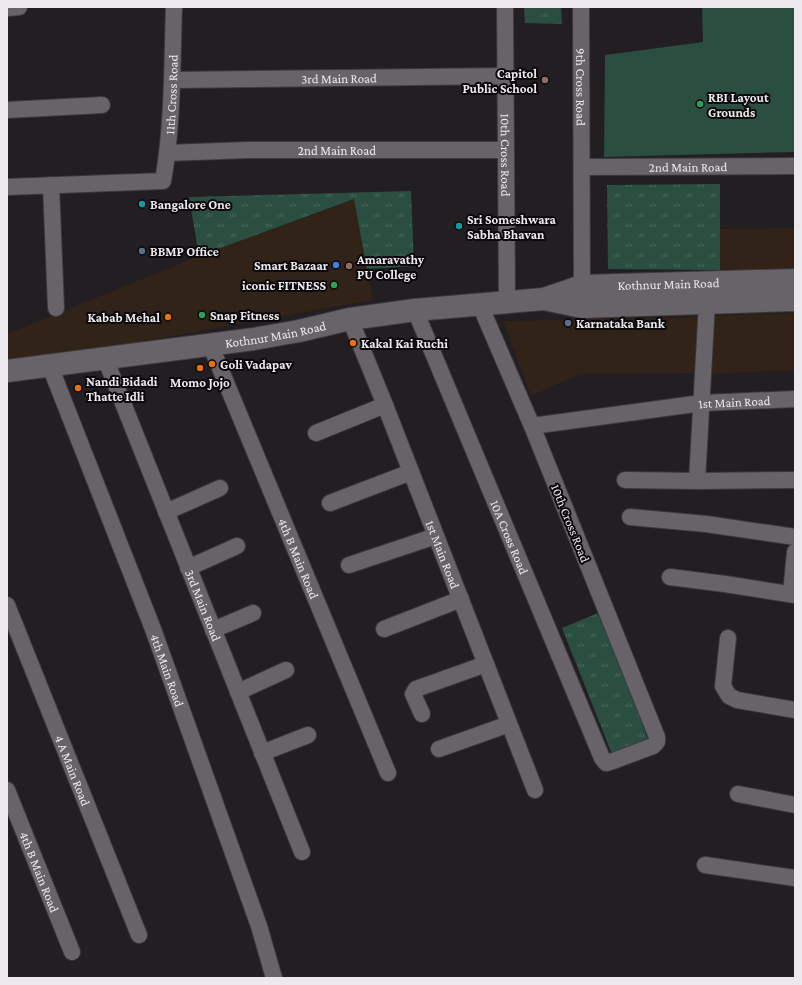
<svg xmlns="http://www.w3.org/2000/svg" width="802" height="985" font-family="'Crimson Pro',serif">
<defs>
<pattern id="grass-tufts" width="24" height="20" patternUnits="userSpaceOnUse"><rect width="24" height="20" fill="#2a4e3f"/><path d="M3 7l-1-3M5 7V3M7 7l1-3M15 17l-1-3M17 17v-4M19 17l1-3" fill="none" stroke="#49685b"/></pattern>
</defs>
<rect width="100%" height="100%" fill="#221e22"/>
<g fill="#312317">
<path d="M 355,199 L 373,300 L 71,354 L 7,364 L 7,334 L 199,256 Z"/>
<path d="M 795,228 L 795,269 L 720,270 L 720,229 Z"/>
<path d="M 795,313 L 795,370 L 710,374 L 711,316 Z"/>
<path d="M 698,317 L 696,373 L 580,374 L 531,396 L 503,321 Z"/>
</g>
<g fill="url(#grass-tufts)">
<path d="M 524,7 L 561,7 L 562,24 L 525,23 Z"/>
<path d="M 720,184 L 720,270 L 608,269 L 607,185 Z"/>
<path d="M 411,191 L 414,266 L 367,269 L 354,199 L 199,256 L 189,197 Z"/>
<path d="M 603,611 L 648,740 L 612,754 L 562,628 Z"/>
</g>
<path fill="#2a4e3f" d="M 702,7 L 795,7 L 795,152 L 604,157 L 605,55 L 703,42 Z"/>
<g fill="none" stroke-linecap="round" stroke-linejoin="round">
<g stroke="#3c3a3e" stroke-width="18">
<g id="minor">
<path id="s1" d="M 505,7 L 507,302"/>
<path id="s2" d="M 581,7 L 582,297"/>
<path d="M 7,8 L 19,7"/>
<path id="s3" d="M 172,80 L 505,76"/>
<path d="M 7,110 L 102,105"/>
<path id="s4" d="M 167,153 L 248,150 L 506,150"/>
<path id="s5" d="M 582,167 L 795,166"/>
<path d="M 51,185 L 56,308"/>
<path id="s6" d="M 7,187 L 163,181 C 173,124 172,65 174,7"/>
<path id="s7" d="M 415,310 L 602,758 L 606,763 L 613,761 L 653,746 L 657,742 L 657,737 L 532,426 L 480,305"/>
<path id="s8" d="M 350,319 L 385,405 L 535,790"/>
<path id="s9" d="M 210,344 L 388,773"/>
<path id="s10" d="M 105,358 L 302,852"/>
<path id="s11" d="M 50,366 L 153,629 L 259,926 L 274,978"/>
<path id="s12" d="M 532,426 L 702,403 L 795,399"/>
<path d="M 316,433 L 385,405"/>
<path d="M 625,480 L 697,481 L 795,480"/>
<path d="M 697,481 L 707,303"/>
<path d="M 330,503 L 411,472"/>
<path d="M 166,512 L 220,488"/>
<path d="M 630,517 L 706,524 L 795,537"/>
<path d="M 349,565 L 436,536"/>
<path d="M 188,568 L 237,546"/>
<path d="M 670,577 L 725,584 L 795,595"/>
<path d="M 791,594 L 795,552"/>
<path id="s13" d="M 7,605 L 139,935"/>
<path d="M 384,629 L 461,599"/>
<path d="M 213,630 L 253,613"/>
<path d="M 728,638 L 723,686 L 729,696 L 737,700 L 795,710"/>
<path d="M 238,692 L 286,670"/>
<path d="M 422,714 L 413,694 L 416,689 L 486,664"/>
<path d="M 439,749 L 509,724"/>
<path d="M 262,753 L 308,735"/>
<path id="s14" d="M 7,790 L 72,952"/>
<path d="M 738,794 L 795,805"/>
<path d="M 705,865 L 795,878"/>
</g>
</g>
<g stroke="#3c3a3e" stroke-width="24">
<g id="secondary">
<path d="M 544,299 L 582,307 L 795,300"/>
<path id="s15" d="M 7,371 L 254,339 L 299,331 L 350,319 L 415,310 L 544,299 L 582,286 L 795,280"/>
</g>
</g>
<use href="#minor" stroke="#686369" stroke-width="16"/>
<use href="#secondary" stroke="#686369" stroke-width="22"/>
</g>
<g fill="#8d6e63" stroke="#0a080a" stroke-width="1.5">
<circle cx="545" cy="80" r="4"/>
<circle cx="349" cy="266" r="4"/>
</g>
<g fill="#2e9e5b" stroke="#0a080a" stroke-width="1.5">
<circle cx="700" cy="104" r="4"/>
<circle cx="334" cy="285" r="4"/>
<circle cx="202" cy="315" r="4"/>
</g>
<g fill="#0f9aa8" stroke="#0a080a" stroke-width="1.5">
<circle cx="142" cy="204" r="4"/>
<circle cx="459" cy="226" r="4"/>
</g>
<g fill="#5c6f8a" stroke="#0a080a" stroke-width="1.5">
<circle cx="142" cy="251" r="4"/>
<circle cx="568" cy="323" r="4"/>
</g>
<circle fill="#3f7fe0" stroke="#0a080a" stroke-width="1.5" cx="336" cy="265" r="4"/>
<g fill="#e8710a" stroke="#0a080a" stroke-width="1.5">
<circle cx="168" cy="317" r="4"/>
<circle cx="353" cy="343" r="4"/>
<circle cx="212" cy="364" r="4"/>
<circle cx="200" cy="368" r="4"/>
<circle cx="78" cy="388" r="4"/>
</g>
<g text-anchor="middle" stroke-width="4" stroke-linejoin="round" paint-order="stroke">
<g font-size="13" font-weight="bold" fill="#ece9ed" stroke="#0a080a" text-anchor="start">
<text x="537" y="78" text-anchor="end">Capitol<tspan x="537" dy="15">Public School</tspan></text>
<text x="708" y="102">RBI Layout<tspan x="708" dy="15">Grounds</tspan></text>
<text x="150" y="209">Bangalore One</text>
<text x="467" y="224">Sri Someshwara<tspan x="467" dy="15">Sabha Bhavan</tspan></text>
<text x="150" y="256">BBMP Office</text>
<text x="357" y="264">Amaravathy<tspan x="357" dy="15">PU College</tspan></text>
<text x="328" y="270" text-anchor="end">Smart Bazaar</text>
<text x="326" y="290" text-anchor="end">iconic FITNESS</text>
<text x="210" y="320">Snap Fitness</text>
<text x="160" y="322" text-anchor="end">Kabab Mehal</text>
<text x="576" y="328">Karnataka Bank</text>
<text x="361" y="348">Kakal Kai Ruchi</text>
<text x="220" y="369">Goli Vadapav</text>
<text x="86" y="386">Nandi Bidadi<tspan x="86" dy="15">Thatte Idli</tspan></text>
<text x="200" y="387" text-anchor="middle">Momo Jojo</text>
</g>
<g font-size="13" fill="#ece9ed" stroke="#0a080a">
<text dy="5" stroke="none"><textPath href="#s3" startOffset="167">3rd Main Road</textPath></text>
<text dy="5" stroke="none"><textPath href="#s2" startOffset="80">9th Cross Road</textPath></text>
<text dy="5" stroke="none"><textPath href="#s6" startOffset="243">11th Cross Road</textPath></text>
<text dy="5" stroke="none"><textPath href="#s4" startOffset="170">2nd Main Road</textPath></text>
<text dy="5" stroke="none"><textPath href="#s1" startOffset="148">10th Cross Road</textPath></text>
<text dy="5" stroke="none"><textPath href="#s5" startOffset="106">2nd Main Road</textPath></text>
<text dy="5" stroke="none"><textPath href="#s15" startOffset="669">Kothnur Main Road</textPath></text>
<text dy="5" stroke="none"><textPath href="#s15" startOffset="271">Kothnur Main Road</textPath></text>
<text dy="5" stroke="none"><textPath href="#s12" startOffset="204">1st Main Road</textPath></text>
<text transform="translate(571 523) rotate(68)" y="5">10th Cross Road</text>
<text dy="5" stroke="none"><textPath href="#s7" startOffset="246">10A Cross Road</textPath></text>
<text dy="5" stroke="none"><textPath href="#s8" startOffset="253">1st Main Road</textPath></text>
<text dy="5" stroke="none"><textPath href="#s9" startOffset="232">4th B Main Road</textPath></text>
<text dy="5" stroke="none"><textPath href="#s10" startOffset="266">3rd Main Road</textPath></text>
<text dy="5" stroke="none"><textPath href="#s11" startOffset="326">4th Main Road</textPath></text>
<text dy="5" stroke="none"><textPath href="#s13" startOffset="178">4 A Main Road</textPath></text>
<text dy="5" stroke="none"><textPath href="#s14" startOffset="88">4th B Main Road</textPath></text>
</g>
</g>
<rect width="802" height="985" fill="none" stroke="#ece9ed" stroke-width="16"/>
</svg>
